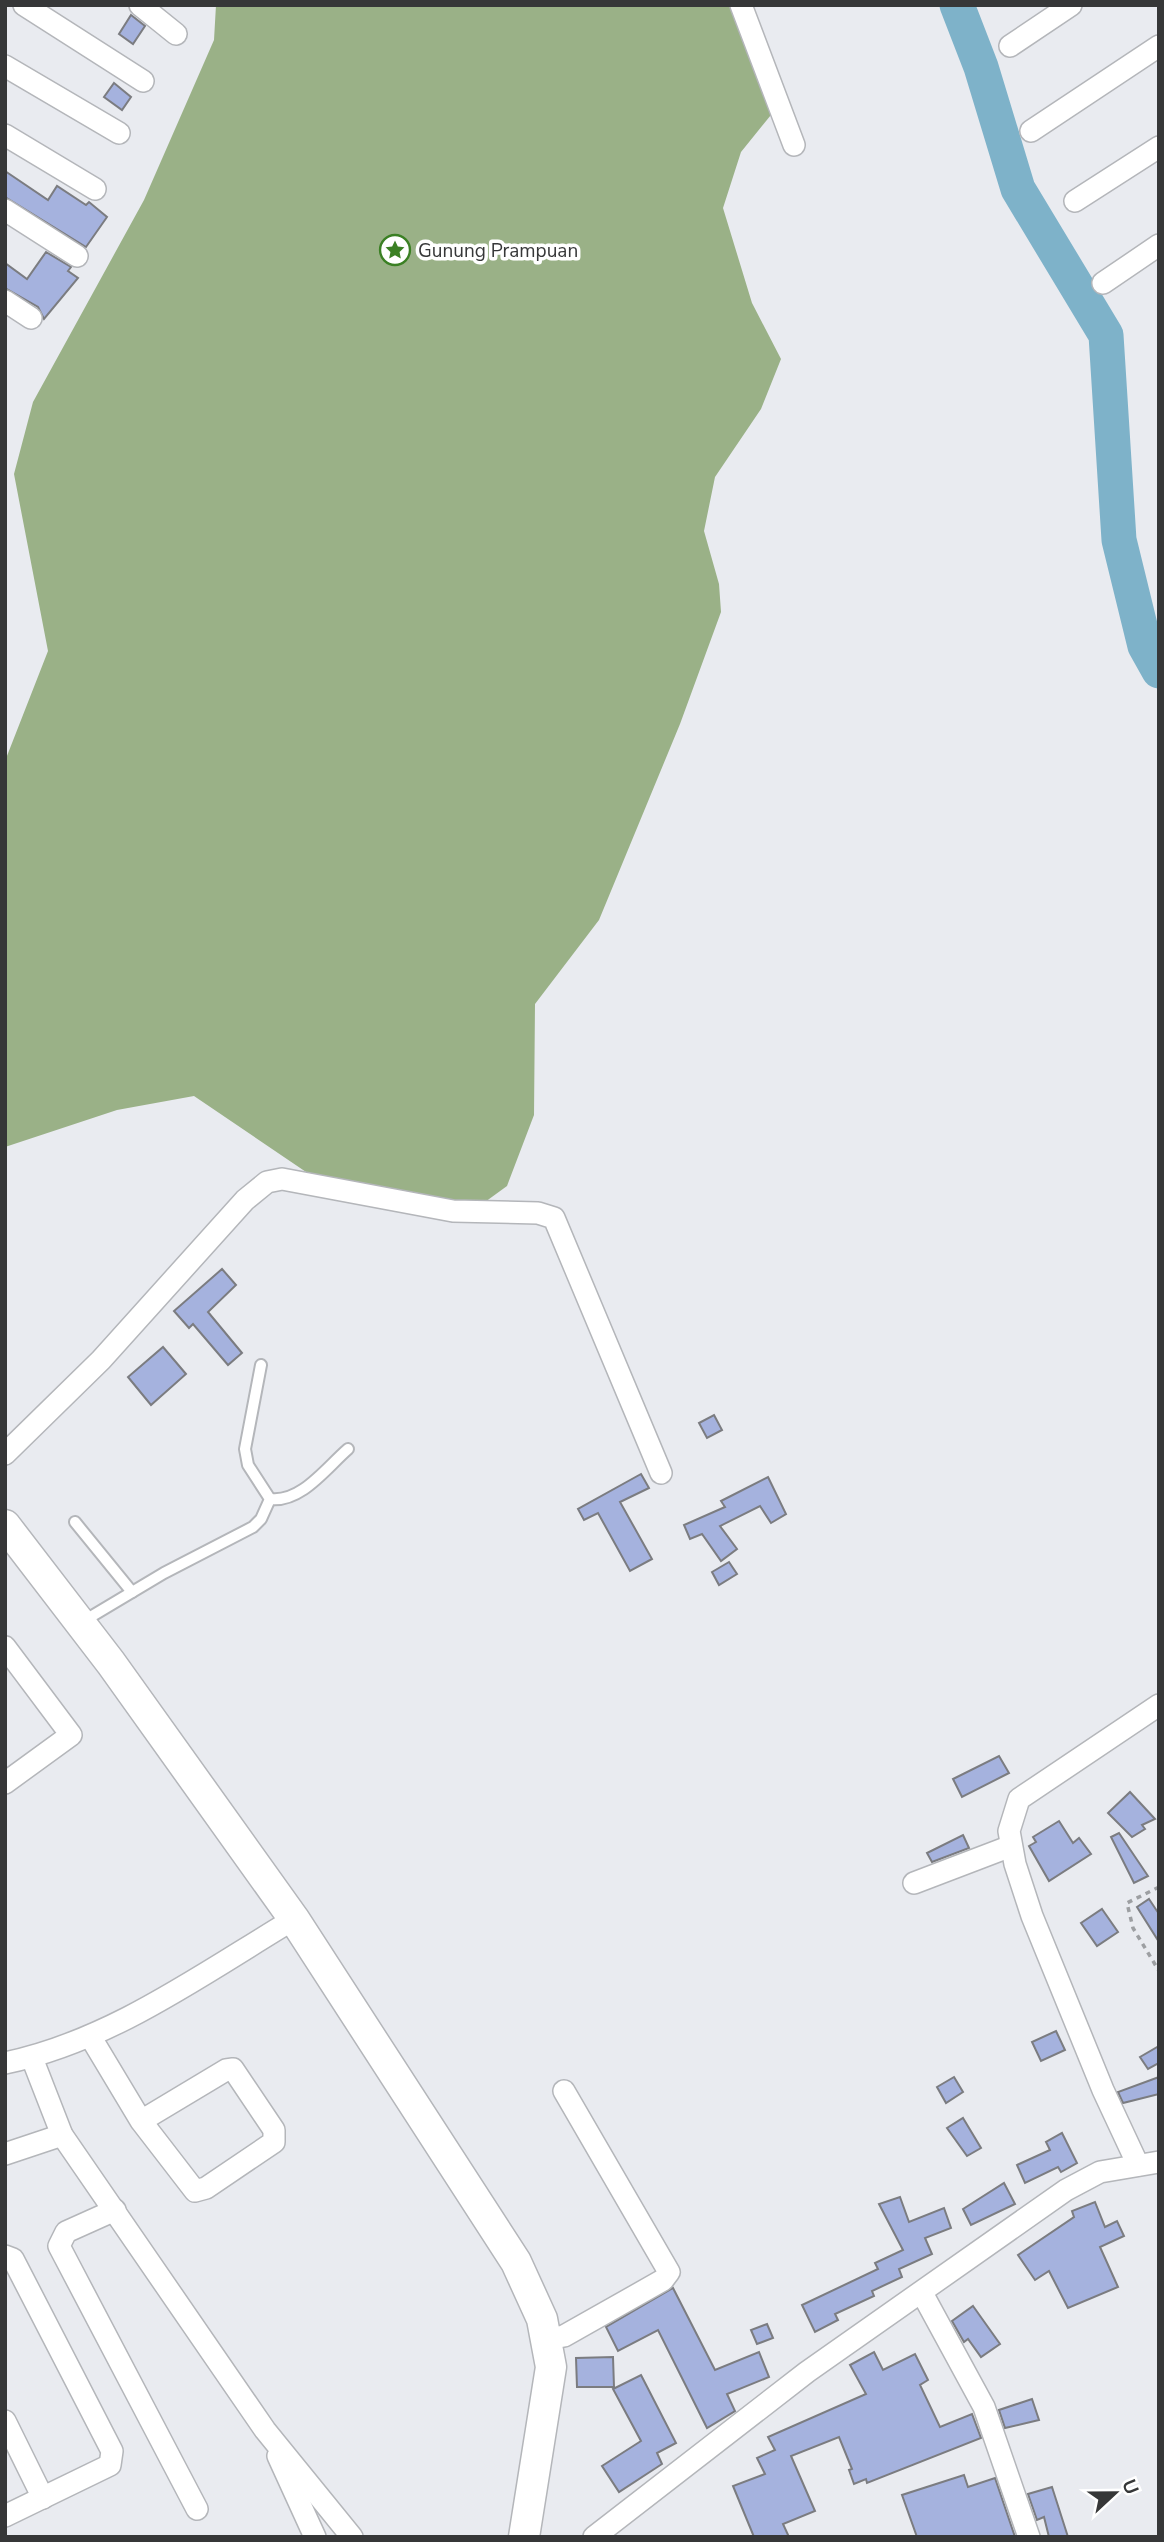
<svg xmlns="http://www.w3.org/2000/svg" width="1164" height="2542" font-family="'Nunito Sans',sans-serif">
<rect width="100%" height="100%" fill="#e9ebf0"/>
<path fill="#9ab187" d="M 216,5 L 738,5 L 775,110 L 741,152 L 723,208 L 752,303 L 781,359 L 761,409 L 715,477 L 704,531 L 719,584 L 721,612 L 680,724 L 599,920 L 535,1004 L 534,1115 L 507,1186 L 474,1210 L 309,1174 L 194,1096 L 117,1110 L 5,1147 L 5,761 L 48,651 L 14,474 L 33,402 L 144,200 L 214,40 Z"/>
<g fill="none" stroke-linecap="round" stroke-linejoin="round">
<path stroke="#7eb2c9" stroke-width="35" d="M 957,5 L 981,67 L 1018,189 L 1106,335 L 1119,540 L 1145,646 L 1159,671"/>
</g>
<g fill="#a5b2de" stroke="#7b7c80" stroke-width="2">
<path d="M 131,15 L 145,26 L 133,44 L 119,34 Z"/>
<path d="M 114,83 L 131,97 L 122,110 L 104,97 Z"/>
<path d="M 5,171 L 48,200 L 57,186 L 86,205 L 89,202 L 107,217 L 86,247 L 5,197 Z"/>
<path d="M 46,252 L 71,267 L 68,271 L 78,278 L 44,319 L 38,307 L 5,288 L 5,263 L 27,279 Z"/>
<path d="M 222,1269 L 236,1285 L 208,1312 L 242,1353 L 228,1365 L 193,1324 L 189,1328 L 174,1311 Z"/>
<path d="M 163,1347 L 186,1374 L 151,1405 L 128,1377 Z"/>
<path d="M 714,1415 L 722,1430 L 707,1438 L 699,1423 Z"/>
<path d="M 641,1474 L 649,1488 L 620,1502 L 652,1559 L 630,1571 L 598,1513 L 584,1520 L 578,1509 Z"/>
<path d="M 768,1477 L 786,1514 L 771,1523 L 760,1506 L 720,1526 L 737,1549 L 721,1561 L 702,1534 L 690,1539 L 684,1525 L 725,1507 L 721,1501 Z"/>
<path d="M 729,1562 L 737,1574 L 719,1585 L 712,1572 Z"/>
<path d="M 999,1756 L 1009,1773 L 962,1797 L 953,1779 Z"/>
<path d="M 1130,1792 L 1155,1819 L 1142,1825 L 1145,1829 L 1132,1837 L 1108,1813 Z"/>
<path d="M 1059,1821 L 1073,1843 L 1079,1838 L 1091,1854 L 1049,1881 L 1029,1846 L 1036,1842 L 1033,1837 Z"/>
<path d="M 1119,1833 L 1148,1876 L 1134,1883 L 1111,1837 Z"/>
<path d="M 963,1835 L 969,1848 L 932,1862 L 927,1853 Z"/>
<path d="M 1149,1899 L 1159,1914 L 1159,1942 L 1137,1907 Z"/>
<path d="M 1102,1909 L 1118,1932 L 1097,1946 L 1081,1923 Z"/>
<path d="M 1056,2031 L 1065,2050 L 1041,2061 L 1032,2042 Z"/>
<path d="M 1159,2046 L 1159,2063 L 1148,2069 L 1140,2057 Z"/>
<path d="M 954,2077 L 963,2092 L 946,2103 L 937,2087 Z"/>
<path d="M 1159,2077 L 1159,2094 L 1123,2103 L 1118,2092 Z"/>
<path d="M 963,2118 L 981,2148 L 967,2156 L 947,2128 Z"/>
<path d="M 1062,2133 L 1077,2163 L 1061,2172 L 1058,2167 L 1025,2183 L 1017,2165 L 1050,2150 L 1046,2142 Z"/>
<path d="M 1004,2183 L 1015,2204 L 971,2225 L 963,2209 Z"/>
<path d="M 900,2197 L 909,2222 L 944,2208 L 951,2228 L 925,2238 L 932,2254 L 899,2269 L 902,2277 L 872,2291 L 874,2296 L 835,2314 L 838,2320 L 815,2332 L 802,2305 L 878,2269 L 875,2263 L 903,2250 L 879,2204 Z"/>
<path d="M 1095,2202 L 1105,2227 L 1117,2221 L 1124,2236 L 1100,2247 L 1118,2287 L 1068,2308 L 1049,2271 L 1035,2280 L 1018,2255 L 1074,2217 L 1072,2211 Z"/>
<path d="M 673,2288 L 715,2370 L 759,2352 L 769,2377 L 727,2394 L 735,2411 L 707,2428 L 658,2330 L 618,2351 L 606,2327 Z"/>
<path d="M 973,2306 L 1000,2344 L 981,2357 L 968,2339 L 964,2342 L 952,2321 Z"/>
<path d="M 767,2324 L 773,2338 L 757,2344 L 751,2330 Z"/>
<path d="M 874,2352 L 883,2370 L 915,2354 L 928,2380 L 920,2385 L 940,2427 L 972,2414 L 981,2438 L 867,2483 L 866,2479 L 854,2484 L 849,2470 L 852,2469 L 839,2437 L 791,2456 L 815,2511 L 783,2524 L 789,2537 L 754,2537 L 733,2486 L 765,2474 L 757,2458 L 775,2450 L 768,2437 L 866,2394 L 850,2365 Z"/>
<path d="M 613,2357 L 614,2387 L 577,2387 L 576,2358 Z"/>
<path d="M 641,2375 L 676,2443 L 657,2453 L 662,2464 L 619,2492 L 602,2466 L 641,2441 L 613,2389 Z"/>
<path d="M 1032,2399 L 1039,2420 L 1005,2428 L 999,2410 Z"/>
<path d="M 964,2475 L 968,2487 L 995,2478 L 1015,2537 L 917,2537 L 902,2495 Z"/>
<path d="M 1052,2487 L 1068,2537 L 1049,2537 L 1044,2517 L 1037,2520 L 1028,2494 Z"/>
</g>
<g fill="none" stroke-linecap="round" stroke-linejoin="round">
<g stroke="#b4b6ba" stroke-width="14">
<g id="lane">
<path d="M 270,1499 C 301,1503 326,1468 348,1449"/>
<path d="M 75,1522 L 132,1592"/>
<path d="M 82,1622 L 164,1573 L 253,1527 L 261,1519 L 270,1499 L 248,1465 L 245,1449 L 261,1365"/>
</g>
</g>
<g stroke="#b4b6ba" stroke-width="24">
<g id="street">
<path d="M 24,5 L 143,81"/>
<path d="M 140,5 L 176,34"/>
<path d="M 741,5 L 794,145"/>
<path d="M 1010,46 L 1071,5"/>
<path d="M 5,66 L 119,133"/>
<path d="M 1031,131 L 1159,46"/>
<path d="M 5,135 L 95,189"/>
<path d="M 1075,201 L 1159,147"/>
<path d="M 5,210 L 77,256"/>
<path d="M 1103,283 L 1159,245"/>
<path d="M 5,301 L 31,318"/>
<path d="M 5,1454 L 101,1360 L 245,1200 L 267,1182 L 282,1179 L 453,1211 L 538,1213 L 554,1218 L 661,1473"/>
<path d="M 5,1647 L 71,1735 L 5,1783"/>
<path d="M 914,1883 L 1011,1846"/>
<path d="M 90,2036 L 141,2121 L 195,2191 L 206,2188 L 274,2142 L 274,2130 L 233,2069 L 226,2070 L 141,2121"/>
<path d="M 32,2058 L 62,2135 L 265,2430 L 352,2537"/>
<path d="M 5,2063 C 111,2041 202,1974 294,1919"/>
<path d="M 5,2154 L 62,2135"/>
<path d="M 1138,2165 L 1103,2090 L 1032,1916 L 1015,1864 L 1009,1831 L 1019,1799 L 1159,1705"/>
<path d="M 115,2210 L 66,2232 L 59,2246 L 197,2509"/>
<path d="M 5,2256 L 13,2259 L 112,2451 L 110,2465 L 5,2516"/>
<path d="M 922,2293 L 984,2407 L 1029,2537"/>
<path d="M 547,2339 L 564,2336 L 663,2280 L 669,2272 L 564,2091"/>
<path d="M 5,2421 L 43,2498"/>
<path d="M 278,2456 L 315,2537"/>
<path d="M 594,2537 L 807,2372 L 1066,2190 L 1100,2172 L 1159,2162"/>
</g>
</g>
<g stroke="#b4b6ba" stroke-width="33">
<path id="secondary" d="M 5,1525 L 111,1663 L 294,1919 L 516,2262 L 542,2319 L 551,2367 L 524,2537"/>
</g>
<path stroke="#9d9fa2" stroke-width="3.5" stroke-dasharray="5 5" stroke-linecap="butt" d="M 1159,1887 L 1127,1903 L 1133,1928 L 1159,1971"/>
<use href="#lane" stroke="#fff" stroke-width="10"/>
<use href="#street" stroke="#fff" stroke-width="21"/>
<use href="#secondary" stroke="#fff" stroke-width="30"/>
</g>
<defs>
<g id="sight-ring" transform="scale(1.575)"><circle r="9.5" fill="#fff" stroke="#3b8024" stroke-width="1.5"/><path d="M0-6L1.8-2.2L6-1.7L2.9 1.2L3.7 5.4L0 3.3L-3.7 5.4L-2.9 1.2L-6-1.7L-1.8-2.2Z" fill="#3b8024"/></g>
</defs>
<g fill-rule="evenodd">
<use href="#sight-ring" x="395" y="250"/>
</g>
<g text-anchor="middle" stroke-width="7" stroke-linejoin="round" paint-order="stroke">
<g font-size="19" fill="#363738" stroke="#fff" text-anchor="start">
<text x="418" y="257">Gunung Prampuan</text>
</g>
</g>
<rect width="1164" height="2542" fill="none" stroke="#363738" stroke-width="14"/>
<g transform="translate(1115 2493) rotate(68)" stroke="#ffffff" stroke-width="5" paint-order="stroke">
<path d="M0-5L12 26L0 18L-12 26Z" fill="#363738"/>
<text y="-10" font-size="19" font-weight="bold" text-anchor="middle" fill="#363738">U</text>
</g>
</svg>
